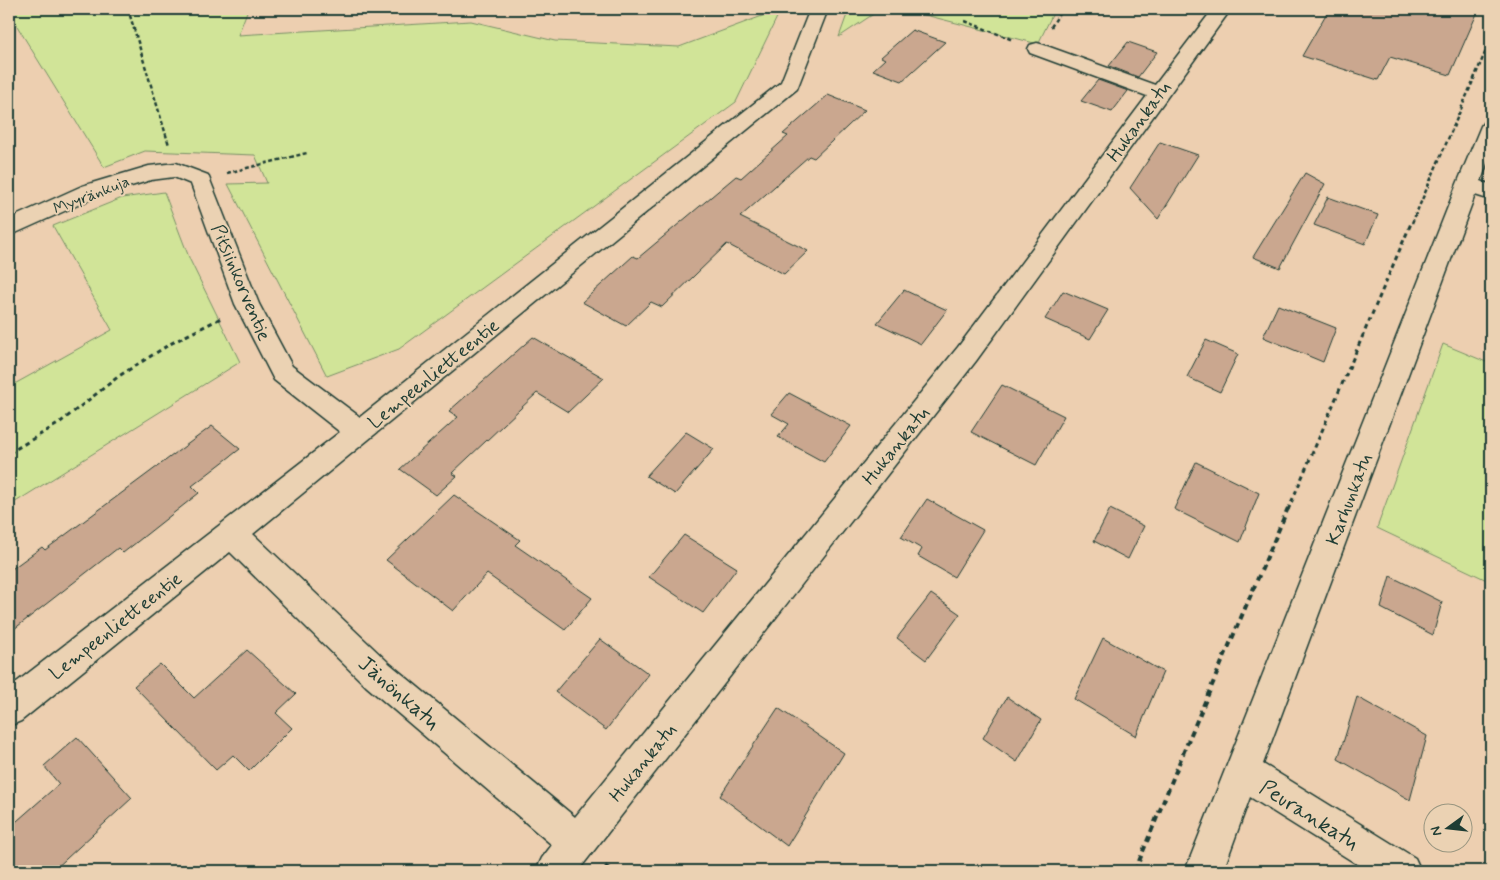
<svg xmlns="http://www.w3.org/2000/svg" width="1500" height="880" font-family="Mynerve,sans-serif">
<rect width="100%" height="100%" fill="#edcfb0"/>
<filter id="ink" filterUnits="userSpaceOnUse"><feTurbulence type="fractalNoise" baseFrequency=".02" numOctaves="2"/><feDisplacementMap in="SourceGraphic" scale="10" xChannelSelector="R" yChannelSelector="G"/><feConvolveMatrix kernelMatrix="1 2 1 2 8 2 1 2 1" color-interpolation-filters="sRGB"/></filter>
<g filter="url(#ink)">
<g fill="#d1e498" stroke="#789066">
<path d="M 9,9 L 248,9 L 238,35 L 471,21 L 555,41 L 679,47 L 781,9 L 736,102 L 399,349 L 327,376 L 228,184 L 267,183 L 255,155 L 145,151 L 104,167 L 9,13 Z"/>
<path d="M 849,9 L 881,9 L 839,37 Z"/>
<path d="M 902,9 L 1055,9 L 1038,44 Z"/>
<path d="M 164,192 L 190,260 L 240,362 L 9,506 L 9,387 L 112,330 L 53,226 L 122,198 Z"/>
<path d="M 1443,344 L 1491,364 L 1491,582 L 1377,528 Z"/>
</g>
<g fill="#caa78f" stroke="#1f3d34">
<path d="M 1329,9 L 1479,9 L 1450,75 L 1390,57 L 1378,80 L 1302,56 Z"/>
<path d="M 912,30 L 945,42 L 902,81 L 873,70 L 885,59 L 881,57 Z"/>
<path d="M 1128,42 L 1157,52 L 1138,77 L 1109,66 Z"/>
<path d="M 1098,80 L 1128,91 L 1112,112 L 1081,101 Z"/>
<path d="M 828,95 L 865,110 L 814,158 L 809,156 L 740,217 L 808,251 L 784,274 L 727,244 L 662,307 L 651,302 L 626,326 L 582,302 L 633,256 L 638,258 L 736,176 L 741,178 L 788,136 L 783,134 Z"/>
<path d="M 1160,142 L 1198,155 L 1158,219 L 1130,188 Z"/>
<path d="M 1305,173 L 1325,184 L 1280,268 L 1253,257 Z"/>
<path d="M 1328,197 L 1378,215 L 1365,244 L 1314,225 Z"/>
<path d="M 904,290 L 947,310 L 921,344 L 877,323 Z"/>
<path d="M 1063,291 L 1108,310 L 1090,339 L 1045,319 Z"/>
<path d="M 1278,305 L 1336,328 L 1323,362 L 1263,337 Z"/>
<path d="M 533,337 L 604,378 L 568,412 L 537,393 L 452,473 L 457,476 L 436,495 L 400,469 L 458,417 L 449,411 Z"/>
<path d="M 1206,340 L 1238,354 L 1220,392 L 1187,377 Z"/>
<path d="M 1002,385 L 1064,416 L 1036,465 L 971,432 Z"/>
<path d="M 789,393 L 851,426 L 824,462 L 778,437 L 789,424 L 771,414 Z"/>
<path d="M 212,426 L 240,449 L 192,486 L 199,493 L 123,553 L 118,548 L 9,633 L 9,571 L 42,547 L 45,550 Z"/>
<path d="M 686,432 L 714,449 L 675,494 L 646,476 Z"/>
<path d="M 1196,462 L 1259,493 L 1240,542 L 1174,509 Z"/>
<path d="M 454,495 L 520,540 L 515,545 L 592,598 L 565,630 L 487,574 L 453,611 L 386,560 Z"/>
<path d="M 927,499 L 983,530 L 954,577 L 918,556 L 922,549 L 901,537 Z"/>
<path d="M 1110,509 L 1144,526 L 1128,559 L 1094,541 Z"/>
<path d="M 684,535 L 737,568 L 703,613 L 649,577 Z"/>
<path d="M 1390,576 L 1442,602 L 1433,635 L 1381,608 Z"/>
<path d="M 931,594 L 960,614 L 926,660 L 897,638 Z"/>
<path d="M 1103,638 L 1163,672 L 1136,736 L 1074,699 Z"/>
<path d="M 600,639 L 649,674 L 606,730 L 555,692 Z"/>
<path d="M 247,650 L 296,694 L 276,713 L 292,728 L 249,771 L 233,755 L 216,770 L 134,686 L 160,664 L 194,698 Z"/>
<path d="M 1007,697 L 1041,720 L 1017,762 L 983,738 Z"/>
<path d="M 1357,697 L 1427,736 L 1410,800 L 1338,759 Z"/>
<path d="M 778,708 L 844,753 L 787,846 L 720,796 Z"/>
<path d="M 77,737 L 132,798 L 53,871 L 9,871 L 9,828 L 59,784 L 44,766 Z"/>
</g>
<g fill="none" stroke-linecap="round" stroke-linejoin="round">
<g stroke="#1f3d34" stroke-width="3">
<g id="minor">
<path d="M 810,9 L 828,9 L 797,89 L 253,534 L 390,664 L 575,817 L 958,347 L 1147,96 L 1030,53 L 1028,49 L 1030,45 L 1037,43 L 1044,45 L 1155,85 L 1213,9 L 1231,9 L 976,361 L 578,871 L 536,871 L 542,858 L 552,845 L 366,686 L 230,552 L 21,721 L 9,726 L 9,688 L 340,432 L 274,380 L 235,304 L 191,184 L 174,177 L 151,180 L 98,196 L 9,236 L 9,219 L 82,186 L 149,166 L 176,163 L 208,175 L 259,304 L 292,366 L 360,417 L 781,82 Z"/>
<path d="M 1491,120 L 1491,152 L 1481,181 L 1491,185 L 1491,200 L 1475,195 L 1263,764 L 1415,858 L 1421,871 L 1368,871 L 1250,797 L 1223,871 L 1185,871 L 1457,184 L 1481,126 L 1484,122 Z"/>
</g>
</g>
<g stroke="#1f3d34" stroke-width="2.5" stroke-dasharray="4 2.5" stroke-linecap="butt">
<path d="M 128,9 L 169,145"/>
<path d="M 965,21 L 1013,40"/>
<path d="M 1051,27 L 1062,9"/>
<path d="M 227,173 L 307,153"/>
<path d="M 1412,223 L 1491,39"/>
</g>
<g stroke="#1f3d34" stroke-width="3" stroke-dasharray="4.5 4" stroke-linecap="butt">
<path d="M 9,453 L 58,424 L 119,376 L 170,344 L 221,318"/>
<path d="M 1288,510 L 1412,221"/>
</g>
<g stroke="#1f3d34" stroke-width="4" stroke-dasharray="6 4.5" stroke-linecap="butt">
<path d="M 605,866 L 611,871"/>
<path d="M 1135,871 L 1189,739 L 1288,508"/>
</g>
<use href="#minor" fill="#ebd2b3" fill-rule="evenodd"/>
</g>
</g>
<g text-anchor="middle" stroke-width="4" stroke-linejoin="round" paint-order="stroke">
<g font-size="16" fill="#1f3d34" stroke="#ebd2b3">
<text transform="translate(91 194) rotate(-21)" y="6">Myyränkuja</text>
</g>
<g font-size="19" fill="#1f3d34" stroke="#ebd2b3">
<text transform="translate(1138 121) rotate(-54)" y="7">Hukankatu</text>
<text transform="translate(242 282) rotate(67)" y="7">Pitsiinkorventie</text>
<text transform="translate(433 373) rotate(-39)" y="7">Lempeenlietteentie</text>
<text transform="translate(895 445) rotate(-51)" y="7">Hukankatu</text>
<text transform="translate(1348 499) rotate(-69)" y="7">Karhunkatu</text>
<text transform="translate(115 625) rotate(-38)" y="7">Lempeenlietteentie</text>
<text transform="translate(642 762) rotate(-51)" y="7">Hukankatu</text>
</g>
<g font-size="22" fill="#1f3d34" stroke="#ebd2b3">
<text transform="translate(400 692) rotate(41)" y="8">Jänönkatu</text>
<text transform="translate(1310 814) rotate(32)" y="8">Peurankatu</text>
</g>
</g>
<rect width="1500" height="880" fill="none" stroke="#ebd2b3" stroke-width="30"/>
<rect x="15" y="15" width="1470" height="850" fill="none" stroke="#1f3d34" stroke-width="2" filter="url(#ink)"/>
<g transform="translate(1448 828) rotate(255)"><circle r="24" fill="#ebd2b3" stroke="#999680"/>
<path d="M0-4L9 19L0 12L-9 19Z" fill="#1f3d34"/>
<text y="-8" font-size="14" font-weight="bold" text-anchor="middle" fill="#1f3d34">N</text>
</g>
</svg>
